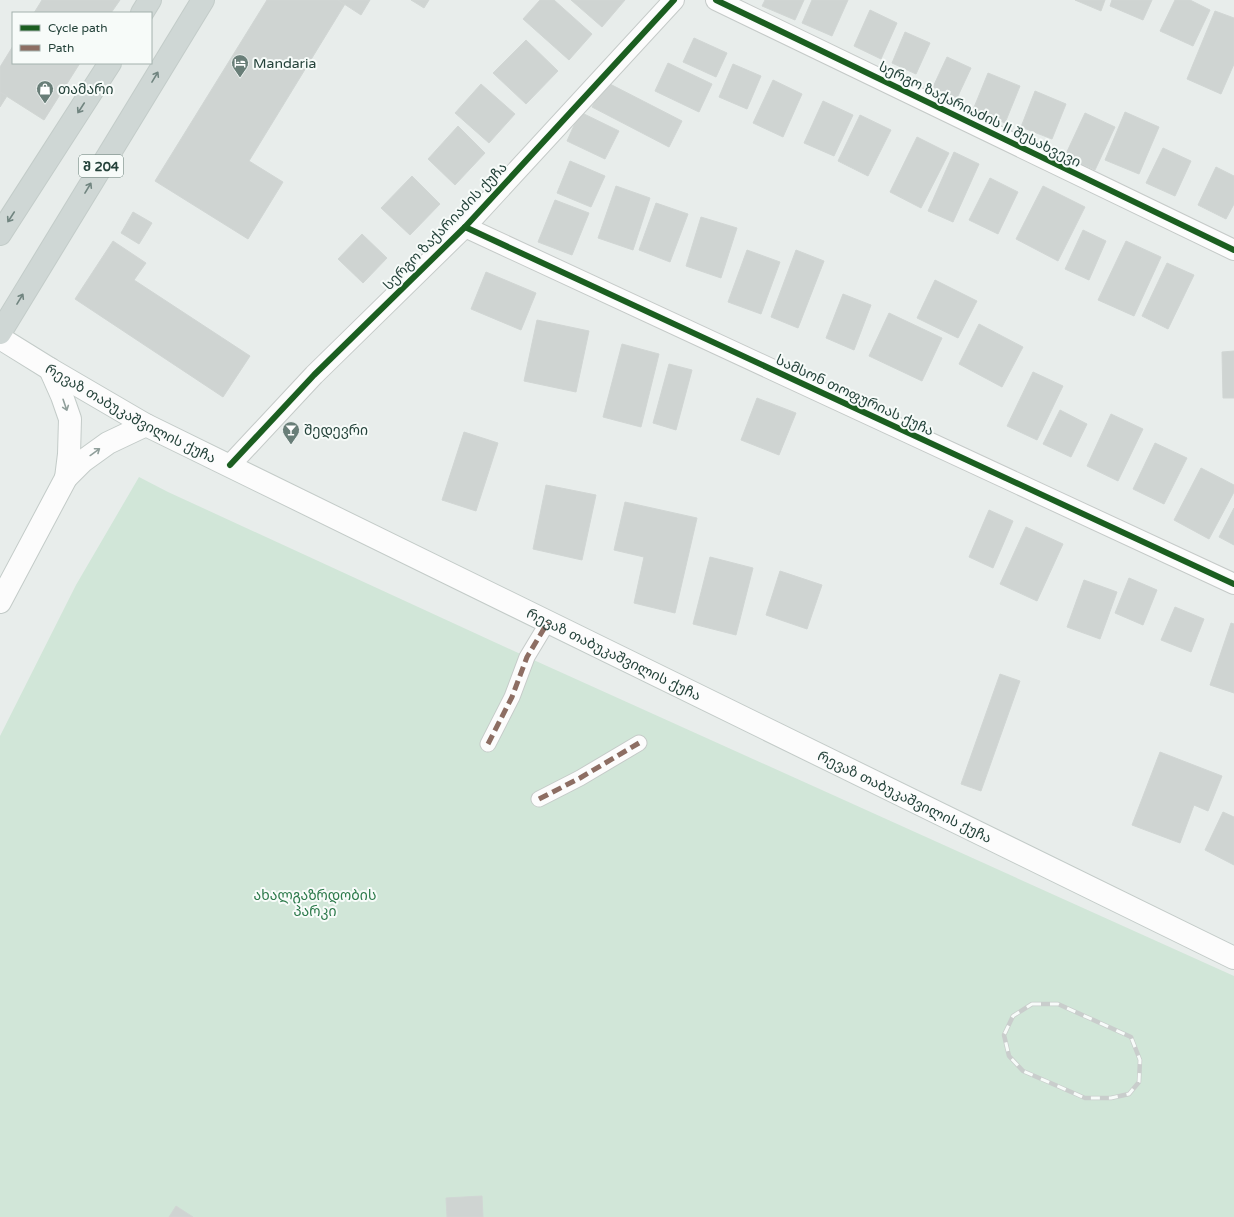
<svg xmlns="http://www.w3.org/2000/svg" width="1234" height="1217" font-family="'Varela Round','Noto Sans Georgian',sans-serif">
<rect width="100%" height="100%" fill="#e8edeb"/>
<path fill="#d1e6d8" d="M 139,477 L 168,492 L 527,657 L 1234,976 L 1234,1217 L 0,1217 L 0,736 L 76,585 Z"/>
<g fill="#cfd4d2" stroke="#d1d6d4">
<path d="M 42,0 L 120,0 L 111,13 L 34,13 Z"/>
<path d="M 267,0 L 338,0 L 345,4 L 249,161 L 283,182 L 248,239 L 155,181 Z"/>
<path d="M 338,0 L 370,0 L 361,15 Z"/>
<path d="M 411,0 L 429,0 L 424,8 Z"/>
<path d="M 540,0 L 554,0 L 592,34 L 569,60 L 523,19 Z"/>
<path d="M 571,0 L 625,0 L 602,27 Z"/>
<path d="M 765,0 L 804,0 L 795,20 L 762,6 Z"/>
<path d="M 812,0 L 848,0 L 832,36 L 802,23 Z"/>
<path d="M 1075,0 L 1105,0 L 1101,11 Z"/>
<path d="M 1112,0 L 1152,0 L 1143,20 L 1110,6 Z"/>
<path d="M 1175,0 L 1190,0 L 1210,10 L 1193,46 L 1160,31 Z"/>
<path d="M 870,10 L 897,23 L 881,59 L 854,46 Z"/>
<path d="M 1215,11 L 1234,18 L 1234,64 L 1221,94 L 1187,79 Z"/>
<path d="M 905,32 L 930,43 L 916,74 L 892,63 Z"/>
<path d="M 694,38 L 727,53 L 716,77 L 683,62 Z"/>
<path d="M 526,40 L 558,71 L 526,104 L 493,73 Z"/>
<path d="M 13,46 L 13,63 L 80,63 L 44,120 L 0,92 L 0,67 Z"/>
<path d="M 947,57 L 971,68 L 957,98 L 933,87 Z"/>
<path d="M 668,63 L 712,84 L 699,112 L 655,91 Z"/>
<path d="M 733,64 L 761,76 L 747,109 L 719,97 Z"/>
<path d="M 988,73 L 1020,86 L 1005,123 L 973,110 Z"/>
<path d="M 773,80 L 802,94 L 783,137 L 753,123 Z"/>
<path d="M 606,82 L 682,121 L 669,147 L 592,107 Z"/>
<path d="M 481,84 L 515,114 L 489,143 L 455,113 Z"/>
<path d="M 1035,91 L 1066,104 L 1052,139 L 1021,127 Z"/>
<path d="M 0,92 L 7,96 L 0,107 Z"/>
<path d="M 823,101 L 853,115 L 834,156 L 804,143 Z"/>
<path d="M 580,112 L 619,131 L 605,159 L 567,141 Z"/>
<path d="M 1125,112 L 1159,127 L 1139,174 L 1105,160 Z"/>
<path d="M 1085,113 L 1115,127 L 1095,170 L 1065,156 Z"/>
<path d="M 860,115 L 891,130 L 868,176 L 838,161 Z"/>
<path d="M 458,126 L 485,153 L 455,185 L 428,159 Z"/>
<path d="M 917,137 L 949,153 L 921,208 L 890,192 Z"/>
<path d="M 1163,148 L 1191,161 L 1175,196 L 1146,183 Z"/>
<path d="M 954,152 L 979,164 L 953,222 L 928,211 Z"/>
<path d="M 570,161 L 605,176 L 591,207 L 557,193 Z"/>
<path d="M 1216,167 L 1234,176 L 1234,204 L 1226,219 L 1198,205 Z"/>
<path d="M 412,176 L 440,204 L 410,235 L 381,208 Z"/>
<path d="M 990,178 L 1018,192 L 998,234 L 969,220 Z"/>
<path d="M 616,186 L 650,198 L 633,250 L 598,238 Z"/>
<path d="M 1043,186 L 1085,207 L 1058,261 L 1016,239 Z"/>
<path d="M 555,200 L 589,213 L 572,255 L 538,242 Z"/>
<path d="M 656,203 L 688,214 L 670,262 L 639,250 Z"/>
<path d="M 133,212 L 152,223 L 139,244 L 121,233 Z"/>
<path d="M 701,217 L 737,228 L 721,278 L 686,266 Z"/>
<path d="M 1083,230 L 1106,241 L 1089,280 L 1065,269 Z"/>
<path d="M 362,234 L 387,258 L 363,283 L 338,259 Z"/>
<path d="M 113,241 L 146,263 L 134,280 L 250,356 L 223,397 L 75,299 Z"/>
<path d="M 1126,241 L 1161,257 L 1134,316 L 1098,300 Z"/>
<path d="M 747,250 L 780,262 L 761,314 L 728,302 Z"/>
<path d="M 796,250 L 824,261 L 798,328 L 771,317 Z"/>
<path d="M 1167,263 L 1194,275 L 1168,329 L 1142,316 Z"/>
<path d="M 486,272 L 536,293 L 521,330 L 471,309 Z"/>
<path d="M 935,280 L 977,301 L 958,338 L 917,318 Z"/>
<path d="M 843,294 L 871,305 L 854,350 L 826,338 Z"/>
<path d="M 889,313 L 942,338 L 922,381 L 869,356 Z"/>
<path d="M 537,320 L 589,331 L 576,392 L 524,381 Z"/>
<path d="M 979,324 L 1023,347 L 1002,387 L 959,364 Z"/>
<path d="M 622,344 L 659,354 L 641,427 L 603,417 Z"/>
<path d="M 1234,351 L 1234,398 L 1223,398 L 1222,352 Z"/>
<path d="M 669,364 L 692,370 L 676,430 L 653,423 Z"/>
<path d="M 1033,372 L 1063,386 L 1037,440 L 1007,426 Z"/>
<path d="M 757,398 L 796,413 L 779,455 L 741,440 Z"/>
<path d="M 1060,410 L 1087,424 L 1071,457 L 1043,444 Z"/>
<path d="M 1111,414 L 1143,429 L 1118,481 L 1087,466 Z"/>
<path d="M 464,432 L 498,443 L 476,511 L 442,500 Z"/>
<path d="M 1155,443 L 1187,458 L 1164,504 L 1133,489 Z"/>
<path d="M 1201,468 L 1234,485 L 1234,492 L 1209,539 L 1174,520 Z"/>
<path d="M 546,485 L 596,495 L 582,560 L 533,549 Z"/>
<path d="M 625,502 L 697,518 L 675,613 L 634,603 L 644,557 L 614,550 Z"/>
<path d="M 1234,508 L 1234,545 L 1219,537 Z"/>
<path d="M 989,510 L 1013,521 L 993,568 L 969,557 Z"/>
<path d="M 1026,527 L 1063,544 L 1037,601 L 1000,584 Z"/>
<path d="M 710,557 L 753,568 L 736,635 L 693,624 Z"/>
<path d="M 780,571 L 822,585 L 807,629 L 766,615 Z"/>
<path d="M 1129,578 L 1157,590 L 1143,625 L 1115,613 Z"/>
<path d="M 1084,580 L 1117,592 L 1100,639 L 1067,627 Z"/>
<path d="M 1175,607 L 1204,619 L 1191,652 L 1161,640 Z"/>
<path d="M 1231,623 L 1234,624 L 1234,693 L 1210,685 Z"/>
<path d="M 1000,674 L 1020,681 L 981,791 L 961,784 Z"/>
<path d="M 1160,752 L 1222,776 L 1208,811 L 1194,805 L 1180,843 L 1132,825 Z"/>
<path d="M 1223,812 L 1234,817 L 1234,865 L 1205,850 Z"/>
<path d="M 482,1196 L 483,1217 L 447,1217 L 446,1198 Z"/>
<path d="M 176,1206 L 193,1217 L 169,1217 Z"/>
</g>
<g fill="none" stroke-linecap="round" stroke-linejoin="round">
<g stroke="#c5cac8" stroke-width="17">
<g id="pedestrian">
<path d="M 488,744 L 512,697 L 527,657 L 548,622"/>
<path d="M 539,799 L 580,778 L 639,743"/>
</g>
</g>
<g stroke="#c5cac8" stroke-width="22">
<g id="minor">
<path d="M 716,0 L 1234,250"/>
<path d="M 465,227 L 1234,584"/>
<path d="M 230,465 L 314,375 L 465,227 L 674,0"/>
</g>
</g>
<g stroke="#c3cbc8" stroke-width="24">
<g id="secondary">
<path id="s1" d="M 0,338 L 50,369 L 146,425 L 1234,958"/>
<path d="M 50,369 L 62,396 L 70,419 L 69,454 L 66,478"/>
<path d="M 0,602 L 66,478 L 83,461 L 108,443 L 146,425"/>
</g>
</g>
<g stroke="#c3ccc9" stroke-width="24">
<g id="primary">
<path d="M 142,13 L 150,0"/>
<path d="M 0,234 L 110,63"/>
<path d="M 0,333 L 203,0"/>
</g>
</g>
<use href="#pedestrian" stroke="#fcfcfc" stroke-width="15"/>
<use href="#minor" stroke="#fcfcfc" stroke-width="20"/>
<use href="#secondary" stroke="#fcfcfc" stroke-width="22"/>
<use href="#primary" stroke="#cfd7d5" stroke-width="22"/>
<g stroke="#c9cdcc" stroke-width="4.5">
<path id="rail" d="M 1032,1004 L 1058,1004 L 1131,1037 L 1140,1060 L 1139,1082 L 1129,1094 L 1111,1098 L 1085,1098 L 1023,1071 L 1009,1056 L 1004,1035 L 1013,1016 Z"/>
</g>
<use href="#rail" stroke="#f7fbf9" stroke-width="3" stroke-dasharray="9" stroke-linecap="butt"/>
<g stroke="#8d6e63" stroke-width="5" stroke-dasharray="10 5" stroke-linecap="butt">
<path d="M 488,744 L 512,697 L 527,657 L 548,622"/>
<path d="M 539,799 L 580,778 L 639,743"/>
</g>
<g stroke="#f7fbf9" stroke-width="8">
<g id="cycleway">
<path d="M 716,0 L 1234,250"/>
<path d="M 465,227 L 1234,584"/>
<path d="M 230,465 L 314,375 L 465,227 L 674,0"/>
</g>
</g>
<use href="#cycleway" stroke="#1b5e20" stroke-width="6"/>
</g>
<defs><path id="oneway-shaft" d="M-6 0H5M1.5-3L5.5 0L1.5 3" fill="none" stroke-width="1.6" stroke-linecap="round" stroke-linejoin="round"/></defs>
<g stroke="#718580">
<use href="#oneway-shaft" transform="translate(155 77) rotate(-59)"/>
<use href="#oneway-shaft" transform="translate(81 108) rotate(123)"/>
<use href="#oneway-shaft" transform="translate(88 188) rotate(-59)"/>
<use href="#oneway-shaft" transform="translate(11 217) rotate(123)"/>
<use href="#oneway-shaft" transform="translate(20 299) rotate(-59)"/>
</g>
<g stroke="#909f9b">
<use href="#oneway-shaft" transform="translate(65 405) rotate(71)"/>
<use href="#oneway-shaft" transform="translate(95 452) rotate(-36)"/>
</g>
<defs>
<g id="hotel-pin" transform="scale(0.9)"><path d="M0 17L-7.5 6A9.5 9.5 0 1 1 7.5 6Z" fill="#697e78" stroke="#f7fbf9"/><path d="M-6-4.5h1.5V1H6V5H4.5V3h-9V5H-6ZM-4 0a1.8 1.8 0 1 1 3.6 0ZM.5 0V-2.5h3Q6-2.5 6 0Z" fill="#fff"/></g>
<g id="shop-pin" transform="scale(0.9)"><path d="M0 17L-7.5 6A9.5 9.5 0 1 1 7.5 6Z" fill="#697e78" stroke="#f7fbf9"/><path d="M-5-2.5h2.3a2.7 3.5 0 0 1 5.4 0H5L5.5 6h-11ZM-1.5-2.5h3a1.5 2.3 0 0 0-3 0Z" fill="#fff"/></g>
<g id="bar-pin" transform="scale(0.9)"><path d="M0 17L-7.5 6A9.5 9.5 0 1 1 7.5 6Z" fill="#697e78" stroke="#f7fbf9"/><path d="M-6-5H6L.8 .8V4.5H3.5V6h-7V4.5H-.8V.8Z" fill="#fff"/></g>
</defs>
<g fill-rule="evenodd">
<use href="#hotel-pin" x="240" y="63"/>
<use href="#shop-pin" x="45" y="89"/>
<use href="#bar-pin" x="291" y="430"/>
</g>
<g text-anchor="middle" stroke-width="4" stroke-linejoin="round" paint-order="stroke">
<rect fill="#f7fbf9" stroke="#637a73" stroke-width="1" x="79" y="155" width="44" height="22" rx="3"/>
<g font-size="13" font-weight="bold" fill="#24423a">
<text x="101" y="171">შ 204</text>
</g>
<g font-size="14" fill="#24423a" stroke="#f7fbf9" text-anchor="start">
<text x="253" y="68">Mandaria</text>
<text x="58" y="94">თამარი</text>
<text x="304" y="435">შედევრი</text>
</g>
<g font-size="14" fill="#24423a" stroke="#f7fbf9">
<text transform="translate(980 114) rotate(26)" y="5">სერგო ზაქარიაძის II შესახვევი</text>
<text transform="translate(445 226) rotate(-46)" y="5">სერგო ზაქარიაძის ქუჩა</text>
<text transform="translate(855 395) rotate(25)" y="5">სამსონ თოფურიას ქუჩა</text>
<text dy="5" stroke="none"><textPath href="#s1" startOffset="151">რევაზ თაბუკაშვილის ქუჩა</textPath></text>
<text dy="5" stroke="none"><textPath href="#s1" startOffset="691">რევაზ თაბუკაშვილის ქუჩა</textPath></text>
<text dy="5" stroke="none"><textPath href="#s1" startOffset="1015">რევაზ თაბუკაშვილის ქუჩა</textPath></text>
</g>
<g font-size="14" fill="#2d7a4b" stroke="#f7fbf9">
<text x="315" y="900">ახალგაზრდობის<tspan x="315" dy="16">პარკი</tspan></text>
</g>
</g>
<rect x="12" y="12" width="140" height="52" fill="#f7fbf9" stroke="#a3b1ad"/>
<rect x="20" y="25" width="20" height="6" fill="#1b5e20" stroke="#a3b1ad"/>
<text x="48" y="32" font-size="12" fill="#24423a">Cycle path</text>
<rect x="20" y="45" width="20" height="6" fill="#8d6e63" stroke="#a3b1ad"/>
<text x="48" y="52" font-size="12" fill="#24423a">Path</text>
</svg>
